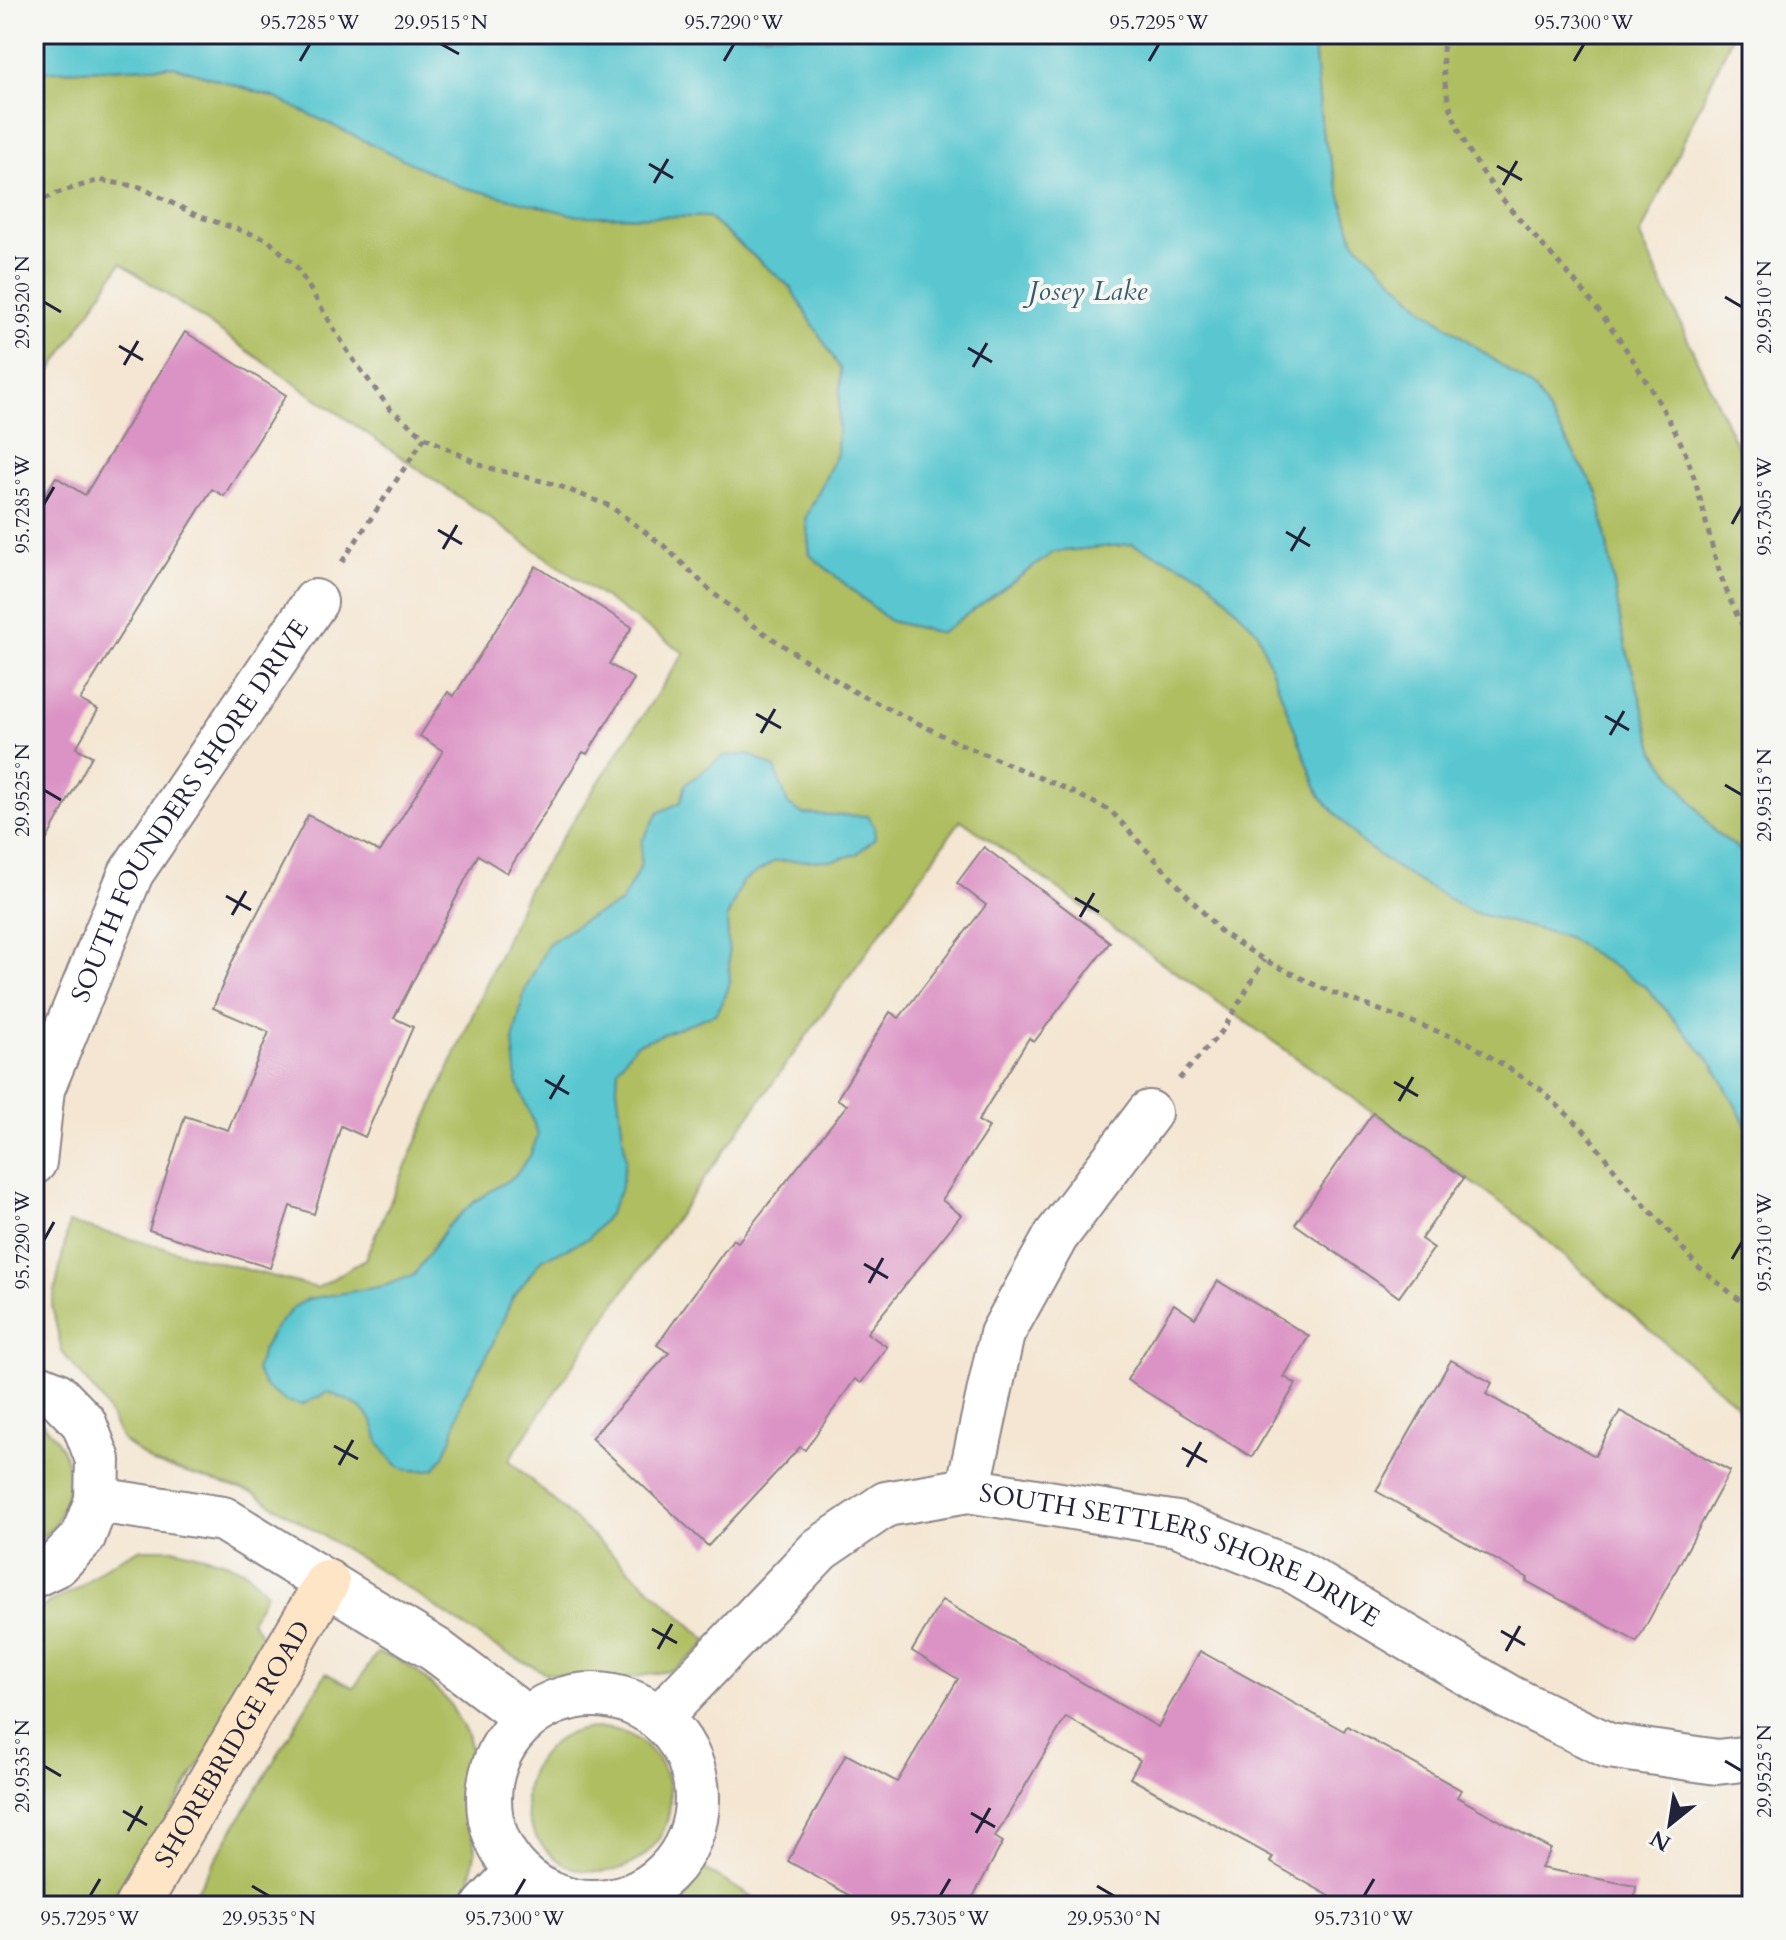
<svg xmlns="http://www.w3.org/2000/svg" width="1786" height="1940" font-family="Cardo,serif">
<rect width="100%" height="100%" fill="#f6f6f2"/>
<filter id="ink" filterUnits="userSpaceOnUse"><feTurbulence type="fractalNoise" baseFrequency=".0125" numOctaves="2"/><feDisplacementMap in="SourceGraphic" scale="16" xChannelSelector="R" yChannelSelector="G"/><feConvolveMatrix kernelMatrix="1 2 1 2 8 2 1 2 1" color-interpolation-filters="sRGB"/></filter>
<filter id="wash" filterUnits="userSpaceOnUse"><feTurbulence type="fractalNoise" baseFrequency=".006" numOctaves="4" result="noise"/><feDisplacementMap in="SourceGraphic" scale="32" xChannelSelector="R" yChannelSelector="G"/><feGaussianBlur stdDeviation="1.8" result="paint"/><feColorMatrix in="noise" values="0 0 0 0 0 0 0 0 0 0 0 0 0 0 0 0 0 1.4 0 .05"/><feComposite in="paint" operator="in"/></filter>
<g filter="url(#wash)">
<rect width="100%" height="100%" fill="#f4e6d2"/>
<g fill="#afbe61" stroke="#68704e" stroke-width="2">
<path d="M 1313,34 L 1733,34 L 1640,236 L 1752,479 L 1752,859 L 1714,831 L 1655,752 L 1623,636 L 1598,493 L 1536,391 L 1424,309 L 1354,241 L 1322,131 Z"/>
<path d="M 174,66 L 273,97 L 578,216 L 707,217 L 790,287 L 841,370 L 837,454 L 806,518 L 810,555 L 890,621 L 941,633 L 1054,552 L 1132,544 L 1203,574 L 1257,631 L 1320,796 L 1362,843 L 1404,873 L 1472,912 L 1567,937 L 1646,987 L 1713,1064 L 1752,1136 L 1752,1443 L 1736,1404 L 1511,1210 L 961,820 L 611,1309 L 509,1460 L 709,1642 L 675,1670 L 611,1681 L 545,1673 L 495,1647 L 389,1576 L 253,1493 L 153,1463 L 122,1440 L 102,1400 L 62,1352 L 52,1306 L 69,1223 L 317,1288 L 365,1259 L 528,889 L 684,653 L 121,263 L 34,397 L 34,72 Z"/>
<path d="M 34,1417 C 40,1420 43,1423 48,1429 C 57,1439 66,1452 68,1467 C 72,1494 59,1529 34,1542 Z"/>
<path d="M 139,1549 L 177,1549 L 226,1562 L 247,1572 L 266,1593 L 251,1621 L 269,1645 L 117,1906 L 34,1906 L 34,1614 L 50,1602 L 76,1590 L 105,1567 Z"/>
<path d="M 377,1653 L 397,1659 L 417,1671 L 448,1701 L 467,1734 L 474,1764 L 468,1790 L 475,1852 L 469,1887 L 455,1906 L 188,1906 L 326,1673 L 354,1688 Z"/>
<circle cx="598" cy="1800" r="72"/>
<path d="M 702,1868 L 703,1868 L 766,1906 L 678,1906 L 688,1896 Z"/>
</g>
<g fill="#5ac7d0" stroke="#3e7486" stroke-width="2">
<path d="M 34,34 L 1313,34 L 1322,131 L 1354,241 L 1424,309 L 1536,391 L 1598,493 L 1623,636 L 1655,752 L 1714,831 L 1752,859 L 1752,1136 L 1713,1064 L 1646,987 L 1567,937 L 1472,912 L 1404,873 L 1362,843 L 1320,796 L 1257,631 L 1203,574 L 1132,544 L 1054,552 L 941,633 L 890,621 L 810,555 L 806,518 L 837,454 L 841,370 L 790,287 L 708,217 L 578,216 L 459,186 L 273,97 L 174,66 L 34,72 Z"/>
<path d="M 749,754 L 775,768 L 788,804 L 803,814 L 868,816 L 874,826 L 875,838 L 857,854 L 835,860 L 775,861 L 742,882 L 727,918 L 730,982 L 726,995 L 715,1014 L 635,1045 L 618,1068 L 617,1088 L 626,1159 L 620,1191 L 609,1214 L 589,1238 L 541,1260 L 512,1299 L 491,1348 L 462,1399 L 452,1437 L 444,1456 L 434,1469 C 405,1474 394,1469 379,1442 C 376,1434 375,1425 370,1418 C 362,1405 342,1398 328,1392 L 302,1405 L 285,1401 L 265,1387 L 256,1370 L 263,1349 L 274,1329 L 294,1307 L 308,1299 L 384,1286 L 414,1275 L 447,1227 L 474,1202 L 514,1176 L 530,1156 L 538,1134 L 517,1082 L 513,1041 L 525,990 L 548,944 L 586,919 L 620,904 L 640,868 L 642,841 L 658,813 L 681,802 L 686,784 L 723,756 Z"/>
</g>
<g id="blocks">
<g fill="#db92c4">
<path d="M 185,332 L 286,395 L 224,496 L 212,489 L 80,700 L 98,710 L 76,748 L 92,756 L 34,863 L 34,513 L 56,477 L 85,495 Z"/>
<path d="M 536,566 L 632,627 L 609,664 L 634,679 L 587,754 L 583,752 L 507,873 L 478,855 L 394,1018 L 413,1027 L 365,1137 L 341,1126 L 314,1214 L 290,1206 L 270,1268 L 149,1230 L 185,1116 L 228,1130 L 269,1032 L 213,1008 L 232,962 L 308,815 L 380,852 L 443,751 L 420,736 L 448,692 L 454,696 Z"/>
<path d="M 984,847 L 1110,942 L 1034,1042 L 1029,1038 L 978,1121 L 989,1127 L 942,1200 L 961,1215 L 867,1333 L 887,1347 L 861,1383 L 855,1379 L 805,1450 L 800,1447 L 708,1546 L 591,1438 L 669,1353 L 657,1345 L 733,1239 L 738,1242 L 847,1105 L 837,1099 L 890,1012 L 899,1018 L 986,905 L 957,883 Z"/>
<path d="M 1373,1113 L 1464,1178 L 1421,1239 L 1434,1248 L 1399,1297 L 1295,1224 Z"/>
<path d="M 1218,1281 L 1309,1336 L 1284,1377 L 1296,1384 L 1252,1457 L 1127,1380 L 1174,1304 L 1195,1318 Z"/>
<path d="M 1451,1360 L 1492,1383 L 1486,1394 L 1595,1456 L 1620,1411 L 1730,1471 L 1637,1642 L 1526,1581 L 1528,1578 L 1376,1491 Z"/>
<path d="M 942,1600 L 1158,1727 L 1200,1651 L 1344,1731 L 1347,1726 L 1461,1790 L 1457,1797 L 1551,1849 L 1541,1868 L 1636,1886 L 1634,1906 L 1347,1906 L 1270,1862 L 1273,1857 L 1130,1778 L 1140,1760 L 1066,1717 L 995,1837 L 1003,1842 L 968,1906 L 869,1906 L 788,1861 L 846,1754 L 897,1782 L 958,1679 L 912,1651 Z"/>
</g>
</g>
</g>
<g filter="url(#ink)">
<use href="#blocks" fill-opacity="0" stroke="#8b8486" stroke-width="2"/>
<g fill="none" stroke-linecap="round" stroke-linejoin="round">
<g stroke="#8b8486" stroke-width="48">
<g id="street">
<path id="s1" d="M 34,1162 L 42,1089 L 131,873 L 315,602"/>
<path d="M 34,1385 L 56,1394 L 84,1423 L 98,1460 L 97,1500 L 83,1537 L 57,1564 L 34,1575"/>
<path d="M 968,1490 L 1002,1334 L 1056,1236 L 1149,1113"/>
<path d="M 97,1500 L 223,1519 L 436,1650 L 526,1718"/>
<circle cx="593" cy="1799" r="104"/>
<path id="s2" d="M 659,1718 L 820,1549 L 886,1504 L 968,1490 L 1177,1524 L 1295,1571 L 1508,1697 L 1609,1746 L 1717,1762 L 1752,1758"/>
<path d="M 485,1906 L 517,1872"/>
</g>
</g>
<g stroke="#8b8486" stroke-width="48">
<g id="secondary">
<path id="s3" d="M 137,1906 L 327,1582"/>
</g>
</g>
<g stroke="#8b8486" stroke-width="5" stroke-dasharray="6 6" stroke-linecap="butt">
<path d="M 1444,34 C 1444,44 1442,54 1443,64 C 1448,162 1530,225 1587,296 C 1621,338 1650,385 1676,433 C 1701,481 1705,532 1723,582 C 1731,603 1740,623 1752,642"/>
<path d="M 34,204 L 57,193 L 99,180 L 140,187 L 198,216 L 267,239 L 296,266 L 350,355 L 390,409 L 425,437 L 485,467 L 554,484 L 610,506 L 664,546 L 713,593 L 761,631 L 851,690 L 956,742 L 1064,788 L 1111,811 L 1221,932 L 1264,960 L 1328,991 L 1469,1043 L 1539,1088 L 1584,1130 L 1627,1186 L 1664,1226 L 1697,1266 L 1752,1310"/>
<path d="M 342,562 L 425,437"/>
<path d="M 1179,1079 L 1223,1030 L 1264,960"/>
<path d="M 644,1891 L 658,1906"/>
</g>
<use href="#street" stroke="#fff" stroke-width="44"/>
<use href="#secondary" stroke="#fde5c5" stroke-width="44"/>
</g>
</g>
<path fill="none" stroke="#22223b" stroke-width="3" d="M 441,44 L 459,54M 300,61 L 310,44M 724,61 L 734,44M 1149,61 L 1159,44M 1574,61 L 1584,44M 649,164 L 673,178M 1497,166 L 1522,180M 654,183 L 668,159M 1503,185 L 1517,161M 1725,297 L 1742,307M 44,302 L 61,312M 119,346 L 143,360M 968,348 L 992,362M 124,365 L 138,341M 973,367 L 987,343M 44,504 L 54,487M 1732,524 L 1742,506M 438,530 L 462,544M 1286,532 L 1310,546M 443,549 L 457,525M 1291,551 L 1305,527M 756,714 L 781,728M 1605,716 L 1629,730M 761,733 L 775,709M 1610,735 L 1624,711M 1725,785 L 1742,795M 44,790 L 61,800M 226,896 L 251,910M 1075,898 L 1099,912M 232,915 L 246,891M 1080,917 L 1094,893M 545,1080 L 569,1094M 1394,1082 L 1418,1096M 550,1099 L 564,1075M 1399,1101 L 1413,1077M 44,1240 L 54,1222M 1732,1259 L 1742,1242M 864,1264 L 888,1278M 869,1283 L 883,1258M 334,1446 L 358,1459M 1182,1448 L 1207,1462M 339,1465 L 353,1440M 1187,1467 L 1201,1442M 652,1629 L 677,1643M 1501,1631 L 1525,1645M 658,1649 L 672,1624M 1506,1651 L 1520,1626M 1725,1761 L 1742,1771M 44,1766 L 61,1776M 123,1811 L 147,1825M 971,1813 L 995,1827M 128,1831 L 142,1806M 976,1833 L 990,1808M 252,1886 L 269,1896M 1097,1886 L 1114,1896M 90,1896 L 100,1879M 515,1896 L 525,1879M 940,1896 L 950,1879M 1364,1896 L 1374,1879"/>
<g text-anchor="middle" stroke-width="8" stroke-linejoin="round" paint-order="stroke">
<g font-size="26" fill="#22223b" stroke="#f6f6f2">
<text dy="9" stroke="none"><textPath href="#s1" startOffset="390">SOUTH FOUNDERS SHORE DRIVE</textPath></text>
<text dy="9" stroke="none"><textPath href="#s2" startOffset="620">SOUTH SETTLERS SHORE DRIVE</textPath></text>
<text dy="9" stroke="none"><textPath href="#s3" startOffset="188">SHOREBRIDGE ROAD</textPath></text>
</g>
<g font-size="28" font-style="italic" fill="#365c6f" stroke="#f6f6f2">
<text x="1088" y="300">Josey Lake</text>
</g>
</g>
<rect width="1786" height="1940" fill="none" stroke="#f6f6f2" stroke-width="88"/>
<g transform="translate(1670 1824) rotate(210)" stroke="#f6f6f2" stroke-width="6" paint-order="stroke">
<path d="M0-6L14 30L0 20L-14 30Z" fill="#22223b"/>
<text y="-12" font-size="22" font-weight="bold" text-anchor="middle" fill="#22223b">N</text>
</g>
<rect x="44" y="44" width="1698" height="1852" fill="none" stroke="#22223b" stroke-width="3"/>
<g font-size="20" text-anchor="middle" fill="#22223b">
<text x="310" y="29">95.7285°W</text>
<text x="441" y="29">29.9515°N</text>
<text x="734" y="29">95.7290°W</text>
<text x="1159" y="29">95.7295°W</text>
<text x="1584" y="29">95.7300°W</text>
<text transform="translate(22 302) rotate(-90)" y="7">29.9520°N</text>
<text transform="translate(1764 307) rotate(-90)" y="7">29.9510°N</text>
<text transform="translate(22 504) rotate(-90)" y="7">95.7285°W</text>
<text transform="translate(1764 506) rotate(-90)" y="7">95.7305°W</text>
<text transform="translate(22 790) rotate(-90)" y="7">29.9525°N</text>
<text transform="translate(1764 795) rotate(-90)" y="7">29.9515°N</text>
<text transform="translate(22 1240) rotate(-90)" y="7">95.7290°W</text>
<text transform="translate(1764 1242) rotate(-90)" y="7">95.7310°W</text>
<text transform="translate(22 1766) rotate(-90)" y="7">29.9535°N</text>
<text transform="translate(1764 1771) rotate(-90)" y="7">29.9525°N</text>
<text x="90" y="1925">95.7295°W</text>
<text x="269" y="1925">29.9535°N</text>
<text x="515" y="1925">95.7300°W</text>
<text x="940" y="1925">95.7305°W</text>
<text x="1114" y="1925">29.9530°N</text>
<text x="1364" y="1925">95.7310°W</text>
</g>
</svg>
